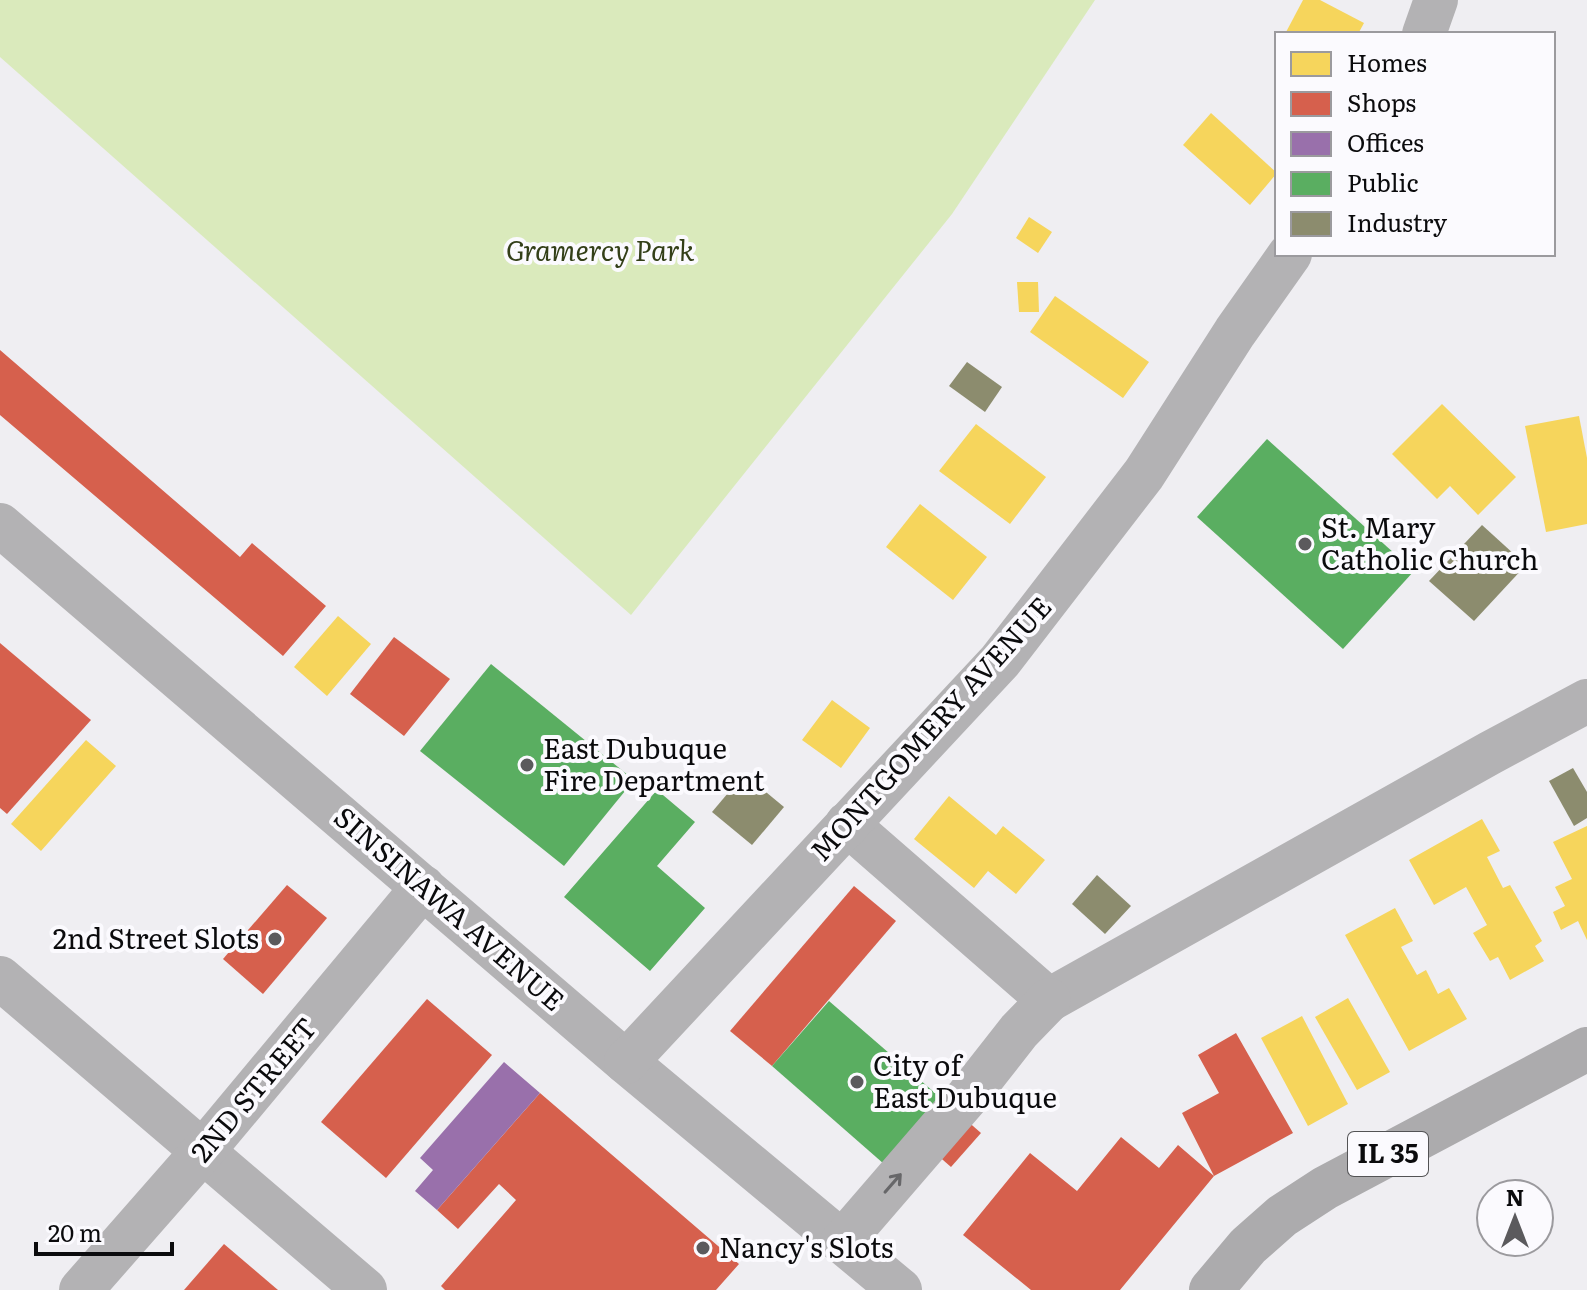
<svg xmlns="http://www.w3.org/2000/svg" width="1587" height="1290" font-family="Literata,serif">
<rect width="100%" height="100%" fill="#efeef2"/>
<path fill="#daeabc" d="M 0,0 L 1095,0 L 952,214 L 631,615 L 0,57 Z"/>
<g fill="#f6d55c">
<path d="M 1303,0 L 1320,0 L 1364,23 L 1358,34 L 1285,34 Z"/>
<path d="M 1211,113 L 1277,173 L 1250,205 L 1183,145 Z"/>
<path d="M 1029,217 L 1052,232 L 1038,253 L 1016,238 Z"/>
<path d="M 1017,282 L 1038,282 L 1039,312 L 1019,312 Z"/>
<path d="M 1055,296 L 1149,362 L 1123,398 L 1030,332 Z"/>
<path d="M 1442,404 L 1516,477 L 1478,515 L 1450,486 L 1437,499 L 1392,454 Z"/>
<path d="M 1579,416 L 1587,458 L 1587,524 L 1546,532 L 1525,426 Z"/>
<path d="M 976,424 L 1046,477 L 1010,524 L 939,471 Z"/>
<path d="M 920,504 L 987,557 L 953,600 L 886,547 Z"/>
<path d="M 338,616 L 371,644 L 327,696 L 294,667 Z"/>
<path d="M 832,700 L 870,728 L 841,768 L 802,740 Z"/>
<path d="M 86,740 L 116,766 L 41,851 L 11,824 Z"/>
<path d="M 949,796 L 996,835 L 1003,826 L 1045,860 L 1016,894 L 988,871 L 974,888 L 914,839 Z"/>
<path d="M 1482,819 L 1500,851 L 1487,857 L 1503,888 L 1510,885 L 1542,941 L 1535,946 L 1544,961 L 1510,980 L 1498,957 L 1490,961 L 1473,933 L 1487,925 L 1466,887 L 1434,905 L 1409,860 Z"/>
<path d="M 1587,826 L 1587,940 L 1578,921 L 1561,930 L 1553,912 L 1565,906 L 1555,887 L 1572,879 L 1553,842 Z"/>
<path d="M 1395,908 L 1413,941 L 1401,947 L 1417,975 L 1426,970 L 1438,994 L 1449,988 L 1467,1019 L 1409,1051 L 1345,935 Z"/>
<path d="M 1348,998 L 1390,1072 L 1357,1090 L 1315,1017 Z"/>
<path d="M 1302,1016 L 1348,1104 L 1308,1126 L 1261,1038 Z"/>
</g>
<g fill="#d6604d">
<path d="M 0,350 L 240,557 L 252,543 L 326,606 L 283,656 L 0,415 Z"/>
<path d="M 394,637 L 450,679 L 404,736 L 350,694 Z"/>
<path d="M 0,643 L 91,720 L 7,814 L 0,808 Z"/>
<path d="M 287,885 L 327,918 L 263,994 L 223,959 Z"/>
<path d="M 854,886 L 896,921 L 772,1066 L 730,1031 Z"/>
<path d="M 427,999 L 492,1055 L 386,1178 L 321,1122 Z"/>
<path d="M 1236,1033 L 1293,1133 L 1214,1176 L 1120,1290 L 1031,1290 L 963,1235 L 1030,1153 L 1077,1191 L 1121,1137 L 1159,1168 L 1178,1145 L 1214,1176 L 1182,1113 L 1219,1093 L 1198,1055 Z"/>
<path d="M 540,1093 L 739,1264 L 716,1290 L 445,1290 L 441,1286 L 516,1200 L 499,1184 L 458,1229 L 437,1210 Z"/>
<path d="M 942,1099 L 981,1133 L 951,1167 L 912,1133 Z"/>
<path d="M 224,1244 L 278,1290 L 184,1290 Z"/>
</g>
<path fill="#9970ab" d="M 504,1062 L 540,1093 L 437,1210 L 415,1191 L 433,1170 L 420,1158 Z"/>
<g fill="#5aae61">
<path d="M 1267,439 L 1414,571 L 1343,649 L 1197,517 Z"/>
<path d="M 491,664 L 634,780 L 564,866 L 420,751 Z"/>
<path d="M 657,790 L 695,822 L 657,866 L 705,908 L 650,971 L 564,897 Z"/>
<path d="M 829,1001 L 942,1099 L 884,1164 L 772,1066 Z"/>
</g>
<g fill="#8c8c6e">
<path d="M 967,362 L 1002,387 L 985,412 L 949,386 Z"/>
<path d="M 1482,525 L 1526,565 L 1474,621 L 1429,581 Z"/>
<path d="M 1573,768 L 1587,792 L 1587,818 L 1574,826 L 1549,781 Z"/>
<path d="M 744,774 L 784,807 L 752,845 L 712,812 Z"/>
<path d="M 1097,875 L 1131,906 L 1105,934 L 1072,904 Z"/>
</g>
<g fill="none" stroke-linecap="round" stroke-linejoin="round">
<g stroke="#b3b2b4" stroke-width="44">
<path d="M 1424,34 L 1436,0"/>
<path d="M 0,525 L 626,1062 L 900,1290"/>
<path d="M 847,824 L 1049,1000 L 1490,753 L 1587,701"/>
<path d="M 0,978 L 365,1290"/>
<path d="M 626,1062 L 1000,661 L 1144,474 L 1235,332 L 1290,254"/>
<path d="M 842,1242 L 968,1096 L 1019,1031 L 1049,1000"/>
<path d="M 81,1290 L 203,1151 L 423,887"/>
</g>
<path stroke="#acabad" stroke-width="44" d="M 1211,1290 L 1248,1246 L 1282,1216 L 1325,1188 L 1587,1049"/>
</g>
<defs><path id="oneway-shaft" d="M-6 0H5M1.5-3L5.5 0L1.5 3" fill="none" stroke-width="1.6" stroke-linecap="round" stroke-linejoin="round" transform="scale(2)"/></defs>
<use stroke="#676769" href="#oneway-shaft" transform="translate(893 1183) rotate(-49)"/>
<g fill="#5b5a5d" stroke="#fbfafe" stroke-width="3">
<circle cx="1305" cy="544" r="8"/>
<circle cx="527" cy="765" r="8"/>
<circle cx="275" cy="939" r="8"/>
<circle cx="857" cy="1082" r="8"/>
<circle cx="703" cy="1248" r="8"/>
</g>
<g text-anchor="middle" stroke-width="8" stroke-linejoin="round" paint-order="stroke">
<rect fill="#fbfafe" stroke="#535355" stroke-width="2" x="1348" y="1132" width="80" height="44" rx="6"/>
<g font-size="26" font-weight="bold" fill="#0b0b0d">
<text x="1388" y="1163">IL 35</text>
</g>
<g font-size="28" font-style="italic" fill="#333f18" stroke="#fbfafe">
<text x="600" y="261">Gramercy Park</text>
</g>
<g font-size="28" fill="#0b0b0d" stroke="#fbfafe" text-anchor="start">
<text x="1321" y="538">St. Mary<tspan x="1321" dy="32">Catholic Church</tspan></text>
<text x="543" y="759">East Dubuque<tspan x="543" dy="32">Fire Department</tspan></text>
<text x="259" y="949" text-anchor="end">2nd Street Slots</text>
<text x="873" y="1076">City of<tspan x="873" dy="32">East Dubuque</tspan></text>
<text x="719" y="1258">Nancy's Slots</text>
</g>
<g font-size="28" fill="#0b0b0d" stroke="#fbfafe">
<text transform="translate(931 729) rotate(-48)" y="10">MONTGOMERY AVENUE</text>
<text transform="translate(449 909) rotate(41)" y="10">SINSINAWA AVENUE</text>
<text transform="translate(254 1090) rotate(-50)" y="10">2ND STREET</text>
</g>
</g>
<rect x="1275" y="32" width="280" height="224" fill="#fbfafe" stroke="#9b9a9e" stroke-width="2"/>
<rect x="1291" y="52" width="40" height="24" fill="#f6d55c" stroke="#9b9a9e" stroke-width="2"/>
<text x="1347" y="72" font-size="24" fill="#0b0b0d">Homes</text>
<rect x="1291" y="92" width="40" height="24" fill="#d6604d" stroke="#9b9a9e" stroke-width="2"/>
<text x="1347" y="112" font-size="24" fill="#0b0b0d">Shops</text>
<rect x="1291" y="132" width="40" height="24" fill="#9970ab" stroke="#9b9a9e" stroke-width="2"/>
<text x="1347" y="152" font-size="24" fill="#0b0b0d">Offices</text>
<rect x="1291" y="172" width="40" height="24" fill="#5aae61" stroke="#9b9a9e" stroke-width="2"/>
<text x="1347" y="192" font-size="24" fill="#0b0b0d">Public</text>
<rect x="1291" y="212" width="40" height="24" fill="#8c8c6e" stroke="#9b9a9e" stroke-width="2"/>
<text x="1347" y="232" font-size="24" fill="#0b0b0d">Industry</text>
<g transform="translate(1515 1218)"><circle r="38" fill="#fbfafe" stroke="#9b9a9e" stroke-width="2"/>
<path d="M0-6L14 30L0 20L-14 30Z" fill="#5b5a5d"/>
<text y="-12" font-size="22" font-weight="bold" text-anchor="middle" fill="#0b0b0d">N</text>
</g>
<path d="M36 1242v12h136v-12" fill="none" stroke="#0b0b0d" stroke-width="4"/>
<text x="48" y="1242" font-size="24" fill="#0b0b0d" stroke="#fbfafe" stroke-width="6" paint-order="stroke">20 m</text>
</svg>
